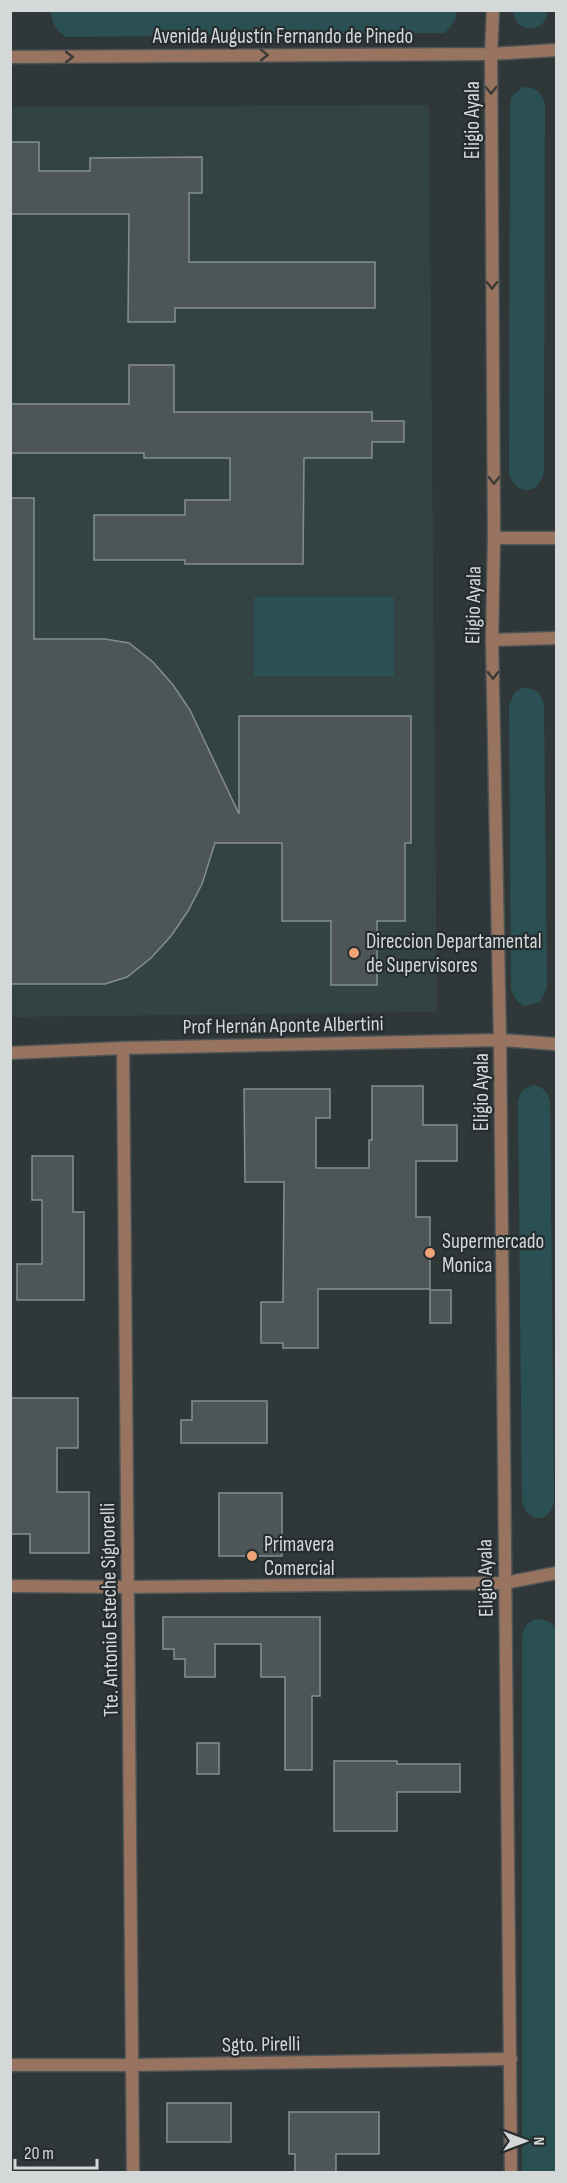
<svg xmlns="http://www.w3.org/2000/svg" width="567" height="2183" font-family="'Sofia Sans Condensed',sans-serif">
<rect width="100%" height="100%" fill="#2f3738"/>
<path fill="#334344" d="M 429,105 L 437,1012 L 11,1017 L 10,107 Z"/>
<g fill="#2b5053">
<path d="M 51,11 L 457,10 C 457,20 451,26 445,33 L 65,37 C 56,29 51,23 51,11 Z"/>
<path d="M 512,11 L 512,10 L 548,11 C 546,27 532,33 518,24 Z"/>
<path d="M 523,87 C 536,87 542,92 545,105 L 544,472 C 539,496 515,496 509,473 L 510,105 L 511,97 Z"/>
<rect x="254" y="597" width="140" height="79"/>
<path d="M 522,688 C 535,688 541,693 544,705 L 547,988 L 540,1002 L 525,1006 C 517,1002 513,997 511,988 L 509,705 L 515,692 Z"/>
<path d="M 534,1085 C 544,1088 547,1091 550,1101 L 554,1502 C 549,1524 528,1523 522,1502 L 518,1101 C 520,1092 524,1088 534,1085 Z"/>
<path d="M 536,1619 C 546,1619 555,1622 556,1633 L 556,2172 L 522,2172 L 522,1636 C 524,1627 527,1623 536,1619 Z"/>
</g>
<g fill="#4d5556" stroke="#858e8f" stroke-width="1.5">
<path d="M 10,142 L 39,142 L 39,171 L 90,171 L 90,158 L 202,157 L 202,193 L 189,193 L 189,262 L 375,262 L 375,308 L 175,308 L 175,322 L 128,322 L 129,214 L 10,214 Z"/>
<path d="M 129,365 L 174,365 L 174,412 L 372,412 L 372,421 L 404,421 L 404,442 L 372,442 L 372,458 L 304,458 L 303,564 L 185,564 L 185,560 L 94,560 L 94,515 L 185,515 L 185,500 L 230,500 L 230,458 L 144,458 L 144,453 L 10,453 L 10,404 L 129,404 Z"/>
<path d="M 10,498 L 34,498 L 34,639 L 105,639 L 129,643 L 153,662 L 173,685 L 190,710 L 239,814 L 239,716 L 411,716 L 411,843 L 405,843 L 405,921 L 377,921 L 377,985 L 331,985 L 331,921 L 282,921 L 282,843 L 215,843 L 202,884 L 188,911 L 171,936 L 151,958 L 127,977 L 105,984 L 10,984 Z"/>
<path d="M 372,1086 L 423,1086 L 423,1125 L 457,1125 L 457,1161 L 416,1161 L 416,1217 L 430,1217 L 430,1289 L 318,1289 L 318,1348 L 283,1348 L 283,1343 L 261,1343 L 261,1302 L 283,1302 L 284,1182 L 245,1182 L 244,1089 L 330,1089 L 330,1118 L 316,1118 L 316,1168 L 369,1168 L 369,1140 L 372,1140 Z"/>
<path d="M 32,1156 L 73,1156 L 73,1212 L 84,1212 L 84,1300 L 17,1300 L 17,1264 L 42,1264 L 42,1200 L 32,1200 Z"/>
<rect x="430" y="1290" width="21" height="33"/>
<path d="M 10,1398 L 78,1398 L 78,1448 L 57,1448 L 57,1492 L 89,1492 L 89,1553 L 30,1553 L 30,1534 L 10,1534 Z"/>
<path d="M 192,1401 L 267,1401 L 267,1443 L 181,1443 L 181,1420 L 192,1420 Z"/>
<rect x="219" y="1493" width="63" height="63"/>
<path d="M 163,1617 L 320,1617 L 320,1696 L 312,1696 L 312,1770 L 285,1770 L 285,1677 L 261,1677 L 261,1644 L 215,1644 L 215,1677 L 185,1677 L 185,1659 L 174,1659 L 174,1649 L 163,1649 Z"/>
<rect x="197" y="1743" width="22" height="31"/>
<path d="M 334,1761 L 397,1761 L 397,1764 L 460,1764 L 460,1792 L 397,1792 L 397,1831 L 334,1831 Z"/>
<rect x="167" y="2103" width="64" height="39"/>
<path d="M 289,2112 L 379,2112 L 379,2154 L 336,2154 L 336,2172 L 295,2172 L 295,2154 L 289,2154 Z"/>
</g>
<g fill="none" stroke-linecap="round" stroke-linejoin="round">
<g stroke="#4d5455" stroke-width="15">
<g id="minor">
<path d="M 494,538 L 556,538"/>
<path d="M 492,640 L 556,638"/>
<path d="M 123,1048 L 133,2172"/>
<path d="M 10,1053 L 123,1048 L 500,1040 L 556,1044"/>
<path d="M 10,1586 L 127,1587 L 505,1583 L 556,1573"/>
<path d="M 10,2065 L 132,2065 L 511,2059"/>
</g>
</g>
<g stroke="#4d5455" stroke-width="15">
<g id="tertiary">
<path d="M 493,10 L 491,54 L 494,538 L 492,640 L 500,1040 L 511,2172"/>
<path d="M 10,57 L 491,54 L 556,50"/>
</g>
</g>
<use href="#minor" stroke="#987460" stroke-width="12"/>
<use href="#tertiary" stroke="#987460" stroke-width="12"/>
</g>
<defs><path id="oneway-chevron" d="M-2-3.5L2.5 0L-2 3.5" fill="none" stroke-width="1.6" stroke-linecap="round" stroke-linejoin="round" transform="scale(1.5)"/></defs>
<g stroke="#3d3b38">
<use href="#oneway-chevron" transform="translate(264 55)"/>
<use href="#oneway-chevron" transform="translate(69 57)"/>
<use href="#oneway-chevron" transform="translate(491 90) rotate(90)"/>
<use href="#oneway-chevron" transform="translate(492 285) rotate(90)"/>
<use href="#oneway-chevron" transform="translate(494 480) rotate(90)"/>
<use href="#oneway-chevron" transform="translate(493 675) rotate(89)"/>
</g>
<g fill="#efa377" stroke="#262d2e" stroke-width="2">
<circle cx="354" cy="953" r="6"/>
<circle cx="430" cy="1253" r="6"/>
<circle cx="252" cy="1556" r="6"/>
</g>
<g text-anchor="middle" stroke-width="4.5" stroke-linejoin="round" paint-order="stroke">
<g font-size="21" fill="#d4d8d9" stroke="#262d2e">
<text x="283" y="43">Avenida Augustín Fernando de Pinedo</text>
<text transform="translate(472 120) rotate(-90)" y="7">Eligio Ayala</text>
<text transform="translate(473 605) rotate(-89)" y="7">Eligio Ayala</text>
<text transform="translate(283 1025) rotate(-1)" y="7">Prof Hernán Aponte Albertini</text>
<text transform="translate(481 1092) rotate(-90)" y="7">Eligio Ayala</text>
<text transform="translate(485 1578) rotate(-91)" y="7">Eligio Ayala</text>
<text transform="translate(109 1610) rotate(-91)" y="7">Tte. Antonio Esteche Signorelli</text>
<text transform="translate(261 2044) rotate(-1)" y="7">Sgto. Pirelli</text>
</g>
<g font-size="21" fill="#d4d8d9" stroke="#262d2e" text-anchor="start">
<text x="366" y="948">Direccion Departamental<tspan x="366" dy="24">de Supervisores</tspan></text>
<text x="442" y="1248">Supermercado<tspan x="442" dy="24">Monica</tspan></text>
<text x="264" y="1551">Primavera<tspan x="264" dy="24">Comercial</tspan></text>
</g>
</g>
<rect width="567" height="2183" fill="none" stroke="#d4d8d9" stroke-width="24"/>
<g transform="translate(525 2141) rotate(90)" stroke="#262d2e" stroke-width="4.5" paint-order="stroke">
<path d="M0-4.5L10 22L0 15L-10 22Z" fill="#d4d8d9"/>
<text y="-9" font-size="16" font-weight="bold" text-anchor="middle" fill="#d4d8d9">N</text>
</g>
<path d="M15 2159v9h82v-9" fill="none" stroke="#d4d8d9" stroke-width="3"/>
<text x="24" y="2159" font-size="18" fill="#d4d8d9" stroke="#262d2e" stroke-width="4.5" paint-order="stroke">20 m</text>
</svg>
